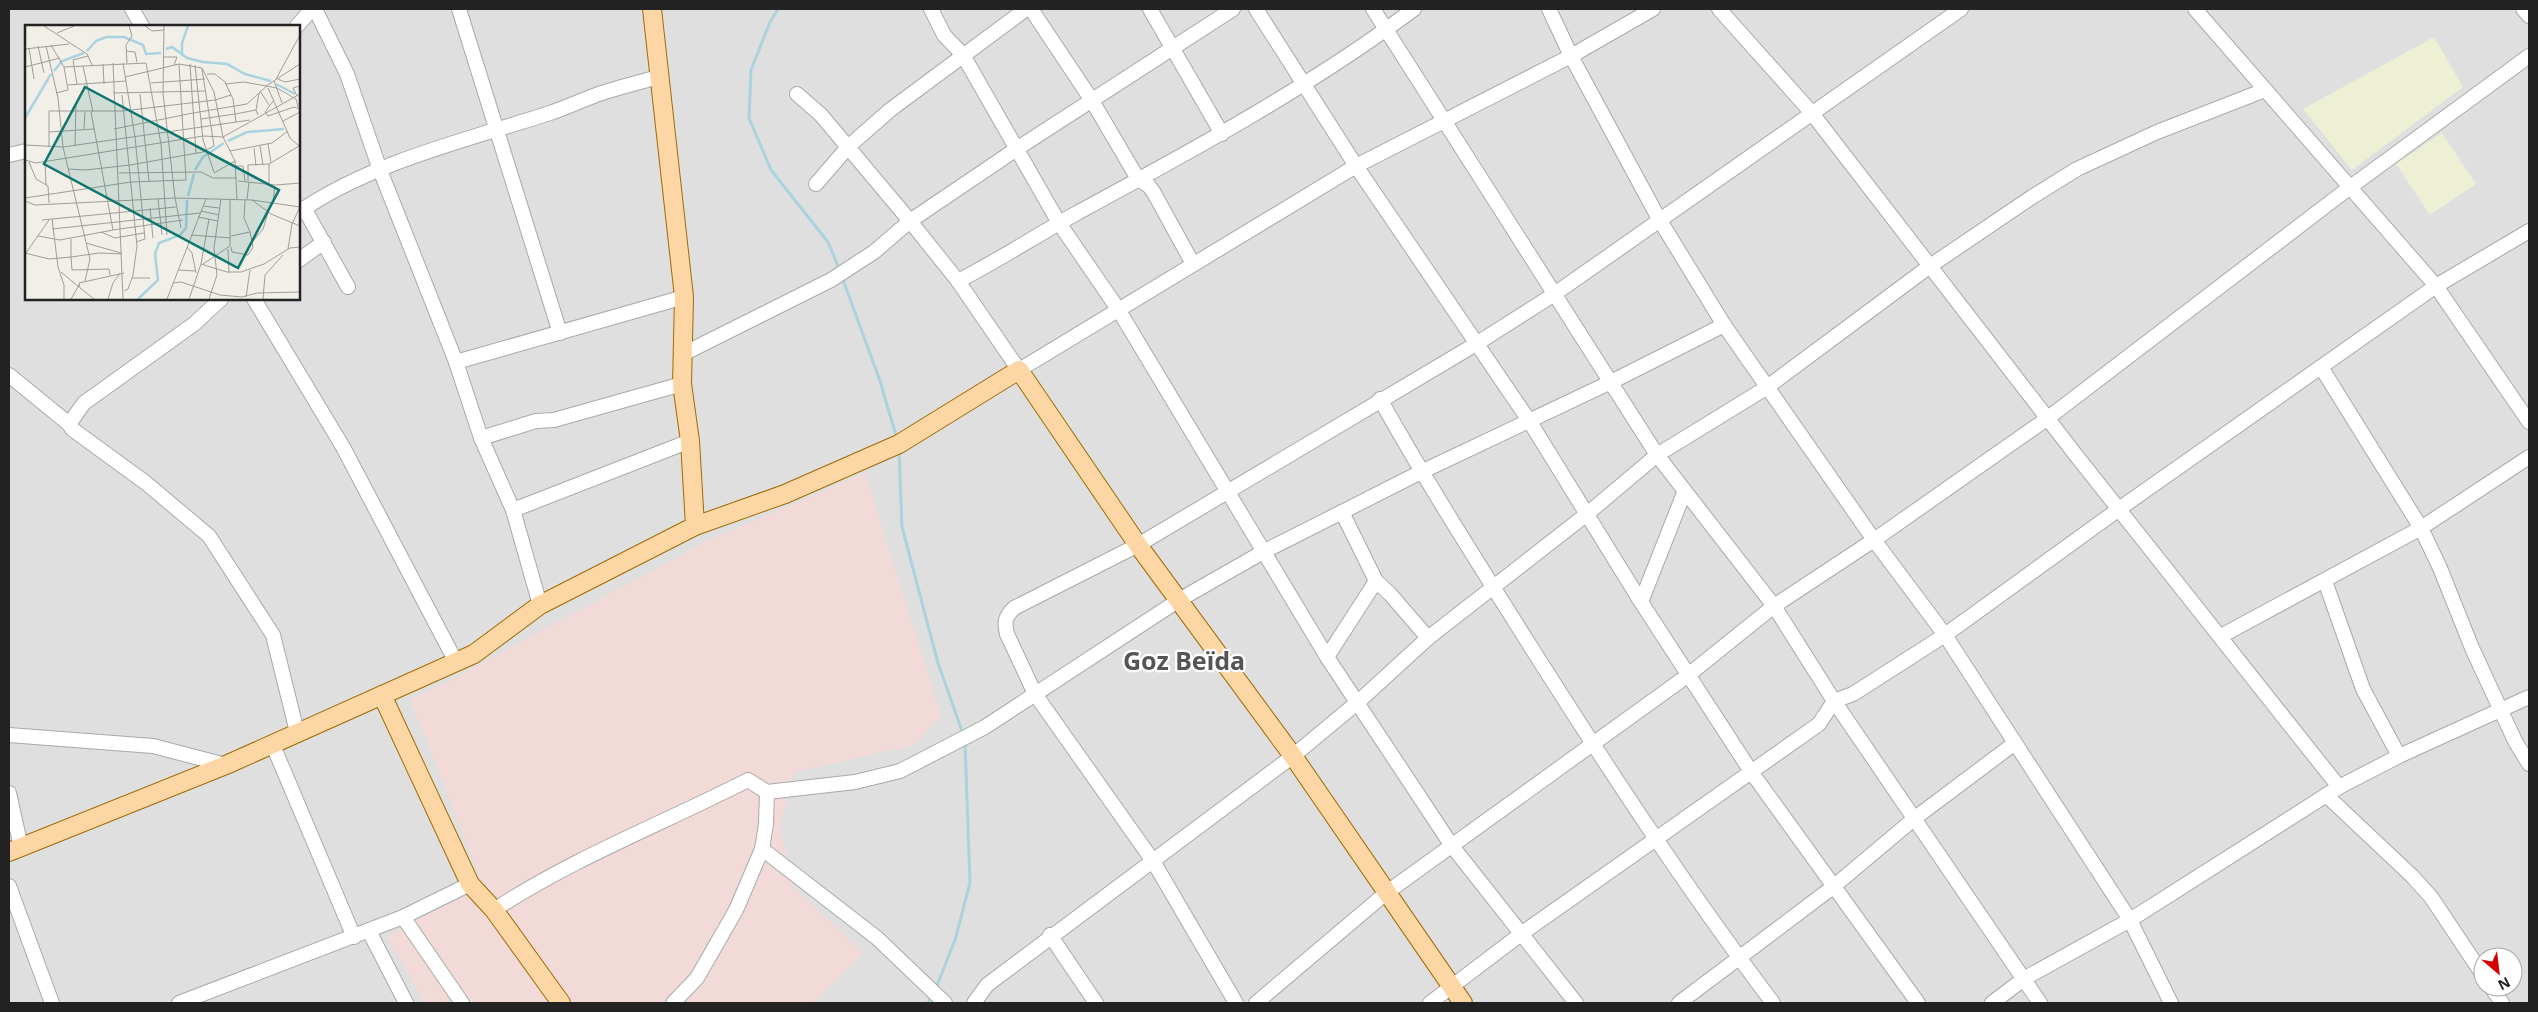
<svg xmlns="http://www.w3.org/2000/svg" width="2538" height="1012" font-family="'Noto Sans',sans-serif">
<rect width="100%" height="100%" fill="#f2efe9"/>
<path fill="#e0dfdf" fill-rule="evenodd" d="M 9,9 L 2529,9 L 2529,1003 L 9,1003 ZM 26,26 L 299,26 L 299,299 L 26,299 ZM 2483,957 L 2513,957 L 2513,987 L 2483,987 Z"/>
<path fill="#f2dad9" d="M 865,473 L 941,716 L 914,745 L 795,772 L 780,825 L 794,887 L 863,953 L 813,1003 L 425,1003 L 387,937 L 480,877 L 410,699 L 447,682 L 707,541 Z"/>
<g fill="#eef0d5">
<path d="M 2434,37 L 2463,87 L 2352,170 L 2303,109 Z"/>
<path d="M 2442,133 L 2476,184 L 2430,215 L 2396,164 Z"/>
</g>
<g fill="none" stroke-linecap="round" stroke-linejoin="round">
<g stroke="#aad3df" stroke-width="3">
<path d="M 778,9 L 770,22 L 751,70 L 749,118 L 771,170 L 828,242 L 840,271"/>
<path d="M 842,277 L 880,381 L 897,439"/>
<path d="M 899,450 L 902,527 L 938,663 L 963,734"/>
<path d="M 936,988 L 955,940 L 970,883 L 965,743"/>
<path d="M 928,1003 L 932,996"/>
</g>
<g stroke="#a9a9a9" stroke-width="16">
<g id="minor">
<path d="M 132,9 L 142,26"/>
<path d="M 315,9 L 347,74 L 380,170 L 456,362 L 481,438 L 513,510 L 540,605"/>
<path d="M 459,9 L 560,333"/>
<path d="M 931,9 L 944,35 L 963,55 L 1059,223 L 1118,309 L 1327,657 L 1452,846 L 1576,1003"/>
<path d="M 1031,9 L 1091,99 L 1138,179 L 1149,186 L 1154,193 L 1193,264"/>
<path d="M 1150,9 L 1222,134"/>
<path d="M 1256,9 L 1356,166 L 1530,422 L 1641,602 L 1752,773 L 1918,1003"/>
<path d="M 1373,9 L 1657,455 L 1774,606 L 1834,701 L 2040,1003"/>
<path d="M 1549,9 L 1571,56 L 1659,219 L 1724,325 L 1874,540 L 1945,635 L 2130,920 L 2171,1003"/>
<path d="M 1719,9 L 1811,112 L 2075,454 L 2339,787"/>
<path d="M 2195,9 L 2436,286 L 2529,422"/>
<path d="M 2523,9 L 2529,16"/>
<path d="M 297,26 L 312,9"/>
<path d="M 797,94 L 821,115 L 910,221 L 958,281 L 1019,370 L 1356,166 L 1571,56 L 1653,9"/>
<path d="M 9,155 L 26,151"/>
<path d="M 816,184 L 848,147 L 890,110 L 1026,9"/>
<path d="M 304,208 L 348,287"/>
<path d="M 299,212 C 371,162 467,140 550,113 C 565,108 580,101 596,95 C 616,88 637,83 658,77"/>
<path d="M 299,260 L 324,242"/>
<path d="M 958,281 C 999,260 1037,235 1077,213 C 1193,150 1308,88 1414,9"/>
<path d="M 221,299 L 194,324 L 84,403 L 69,424 L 72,429 L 146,483 L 209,536 L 273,635 L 297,732"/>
<path d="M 254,299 L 343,447 L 456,662"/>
<path d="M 683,354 L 831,280 L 874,252 L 910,221 L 1018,148 L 1233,9"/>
<path d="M 456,362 L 684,297"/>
<path d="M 2321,367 L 2421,528 L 2440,568 L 2472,648 L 2515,741 L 2529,764"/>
<path d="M 9,375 L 69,424"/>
<path d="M 1380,399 C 1427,483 1478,563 1529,644 C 1607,767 1686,888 1773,1003"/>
<path d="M 481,438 L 536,421 L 554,420 L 682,384"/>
<path d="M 513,510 L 690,441"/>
<path d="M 1342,512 L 1376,581 L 1390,594 L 1428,638"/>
<path d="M 2325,581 L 2363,689 L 2399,756"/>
<path d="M 1641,602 L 1684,493"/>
<path d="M 2221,636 L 2421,528 L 2529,457"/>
<path d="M 1327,657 L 1376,581"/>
<path d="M 9,735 L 153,746 L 226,765"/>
<path d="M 272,743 L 354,937"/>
<path d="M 9,793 L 21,847"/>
<path d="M 2326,795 L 2412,876 L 2431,897 L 2483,975"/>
<path d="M 762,849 L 877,938 L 945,1003"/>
<path d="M 9,886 L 52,1003"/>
<path d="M 494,910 C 573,858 664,823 748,780 L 767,792 L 855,782 L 900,771 L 985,727 L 1179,600 L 1263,552 L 1421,472 L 1611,382 L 1724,325"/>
<path d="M 403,917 L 462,1003"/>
<path d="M 369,931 L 406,1003"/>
<path d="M 1050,935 L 1096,1003"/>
<path d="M 2491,987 L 2502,1003"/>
<path d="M 179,1003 L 403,917 L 470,884"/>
<path d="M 673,1003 L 697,978 L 736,910 L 762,849 L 766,824 L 767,792"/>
<path d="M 974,1003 L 987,985 L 1293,756 L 1358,702 L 1428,638 L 1587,514 L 1657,455 L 1766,388 L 1930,266 L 2032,197 L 2077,169 L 2157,132 L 2265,90"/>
<path d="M 1236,1003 L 1153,861 L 1035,694 L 1007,634 C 1004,622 1005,617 1014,608 L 1138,545 L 1476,344 L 1553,295 L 1961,9"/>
<path d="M 1256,1003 L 1386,893 L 1687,676 L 1774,606 L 1874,540 L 2048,418 L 2349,188 L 2529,56"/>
<path d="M 1430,1003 L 1521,934 L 1819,724 L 1834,701 L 1853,694 L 1945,635 L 2119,509 L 2436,286 L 2529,231"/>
<path d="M 1679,1003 L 1833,887 L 1915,818 L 2015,743"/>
<path d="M 1992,1003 L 2025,978 L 2130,920 L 2339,787 L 2399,756 L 2529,697"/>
</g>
</g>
<g stroke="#a06b00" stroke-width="20">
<g id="major">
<path d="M 652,9 L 684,297 L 682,384 L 690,441 L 695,526"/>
<path d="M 382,695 L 470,884 L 494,910 L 561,1003"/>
<path d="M 9,852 L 226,765 L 474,654 L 540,605 L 695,526 L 785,494 L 899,444 L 1019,370 L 1138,545 L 1293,756 L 1463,1003"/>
</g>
</g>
<use href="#minor" stroke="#fff" stroke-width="14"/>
<use href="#major" stroke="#fcd6a4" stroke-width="18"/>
</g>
<g text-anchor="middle" stroke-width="4.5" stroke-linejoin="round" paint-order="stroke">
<g font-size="25" font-weight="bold" fill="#555" stroke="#fff">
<text x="1184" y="670">Goz Beïda</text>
</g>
</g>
<g transform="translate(25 25)">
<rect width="275" height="275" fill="#f2efe9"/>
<path fill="none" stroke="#aad3df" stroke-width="2.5" d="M 141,24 L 147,22 L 162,33 L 178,37 L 202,39 L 220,49 L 246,56M 62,26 L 71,16 L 81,12 L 99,12 L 118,20 L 121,29 L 136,28M 157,29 L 157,18 L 163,1M 29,46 L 37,36 L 59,28M 251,59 L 270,69M 0,93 L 26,49M 203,116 L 222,107 L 259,104M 170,145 L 178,132 L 199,118M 163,171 L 169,149M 113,274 L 133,255 L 130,229 L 134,218 L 155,210 L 161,203 L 162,175"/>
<path fill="none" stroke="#9f9d99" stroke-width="1" d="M 19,1 L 62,29 L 67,40M 120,1 L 127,6 L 139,5M 139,1 L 138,68 L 150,173 L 227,175 L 275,182M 32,8 L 49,1M 26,20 L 39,42 L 43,65 L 31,68M 13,21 L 19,48M 21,21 L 33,73 L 38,122 L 65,234 L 60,256M 4,23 L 9,54M 0,24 L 44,19M 101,26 L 110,27 L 112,37M 139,32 L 152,32 L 149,40M 88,38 L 98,274M 98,38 L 110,112 L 120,214 L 111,217M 102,38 L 101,20 L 107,11 L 104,1M 78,39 L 79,59M 165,39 L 171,128M 170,40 L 178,115 L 189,147M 58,41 L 68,87M 0,42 L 35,33M 39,42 L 121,38 L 136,119 L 142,210M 182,49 L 190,49 L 200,57 L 208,74 L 210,89 L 231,85 L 233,90M 251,54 L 275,10M 253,54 L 260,57 L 275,54M 249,56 L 257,78M 126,58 L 180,54M 52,59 L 48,35 L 63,31M 200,59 L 219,57 L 252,63 L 271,74 L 273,82M 43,60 L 101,56M 243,63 L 265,113 L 274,121M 235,66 L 244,80M 88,68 L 180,66M 115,69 L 124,156M 97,70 L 112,221 L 108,250 L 103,264 L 99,266M 272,71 L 268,63 L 275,61M 249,75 L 240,87 L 243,91 L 269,82 L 275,84M 231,85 L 234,68M 66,87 L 88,205 L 158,195M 168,88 L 222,79 L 244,59 L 275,39M 176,94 L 210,89 L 211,97M 258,96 L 275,87M 59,104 L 60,87M 89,104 L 168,88M 24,107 L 69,104M 243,119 L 246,138M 0,120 L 38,122 L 225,95M 50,120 L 51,81M 235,121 L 238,140M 24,122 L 24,86 L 98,86 L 190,75 L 206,70M 229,123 L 231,141M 205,126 L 247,118 L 263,106M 0,135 L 11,138 L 178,111 L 198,112 L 189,67 L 177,43 L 154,39 L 100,52M 20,136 L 21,160M 4,137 L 11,154 L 23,161 L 24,178M 244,139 L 244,159M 211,141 L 218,141 L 220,156M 43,144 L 61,145 L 105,140 L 178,127 L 189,121 L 177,44M 94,148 L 176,147 L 188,153 L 212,153M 189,148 L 210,136M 213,156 L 250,160 L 248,177M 223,156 L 223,140 L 244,139 L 274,121M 251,160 L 275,158M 0,173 L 106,157 L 161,155 L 154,39M 133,174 L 137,210M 212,174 L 210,136 L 198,112 L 275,69M 222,175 L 224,157M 227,175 L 246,189 L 275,201M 0,176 L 10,180 L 150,173 L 156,203M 178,181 L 194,183M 125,183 L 128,213M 176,186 L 194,190M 173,192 L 193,196M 27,194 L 33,242 L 39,260 L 39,274M 17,195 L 151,182M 27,204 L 175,188M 76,207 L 90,213 L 119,208M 166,210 L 206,213M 13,211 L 35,215 L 88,205M 206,211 L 225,207 L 219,193 L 220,175M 46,214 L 46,232 L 74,228 L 97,229M 228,216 L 238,204 L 246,178M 61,218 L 96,228M 162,222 L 167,228 L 171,248M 206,222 L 207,227 L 223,230 L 228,222 L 225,207M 203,224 L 204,248M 263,224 L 267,199 L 275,182M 0,228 L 24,234 L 46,232 L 47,245 L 84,244 L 85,250M 1,228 L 24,195M 176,239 L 202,247 L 216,247 L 239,239 L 265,223 L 275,222M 178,239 L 205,221 L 205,174M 153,245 L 170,246M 36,247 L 54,262M 107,253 L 125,253M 148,258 L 156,257 L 195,270 L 217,272 L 232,268 L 275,267M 221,272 L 225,245M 46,274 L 54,260M 69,274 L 55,263 L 54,258 L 99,248M 83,274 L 88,258 L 95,248M 142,274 L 181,174M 164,274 L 176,239 L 184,194M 184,274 L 192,250 L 189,223 L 196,174M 238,274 L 240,250 L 258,230"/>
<path fill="#0f766e" fill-opacity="0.15" stroke="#0f766e" stroke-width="2.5" d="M 60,62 L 254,165 L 213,243 L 19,139 Z"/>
<rect width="275" height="275" fill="none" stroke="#222" stroke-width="2.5"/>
</g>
<rect width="2538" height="1012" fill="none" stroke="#222222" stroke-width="20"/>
<g transform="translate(2498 972) rotate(152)"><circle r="24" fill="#ffffff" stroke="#a7a7a7"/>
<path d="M0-4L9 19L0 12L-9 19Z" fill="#d40000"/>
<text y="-8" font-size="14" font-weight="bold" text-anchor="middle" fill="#222222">N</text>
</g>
</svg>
